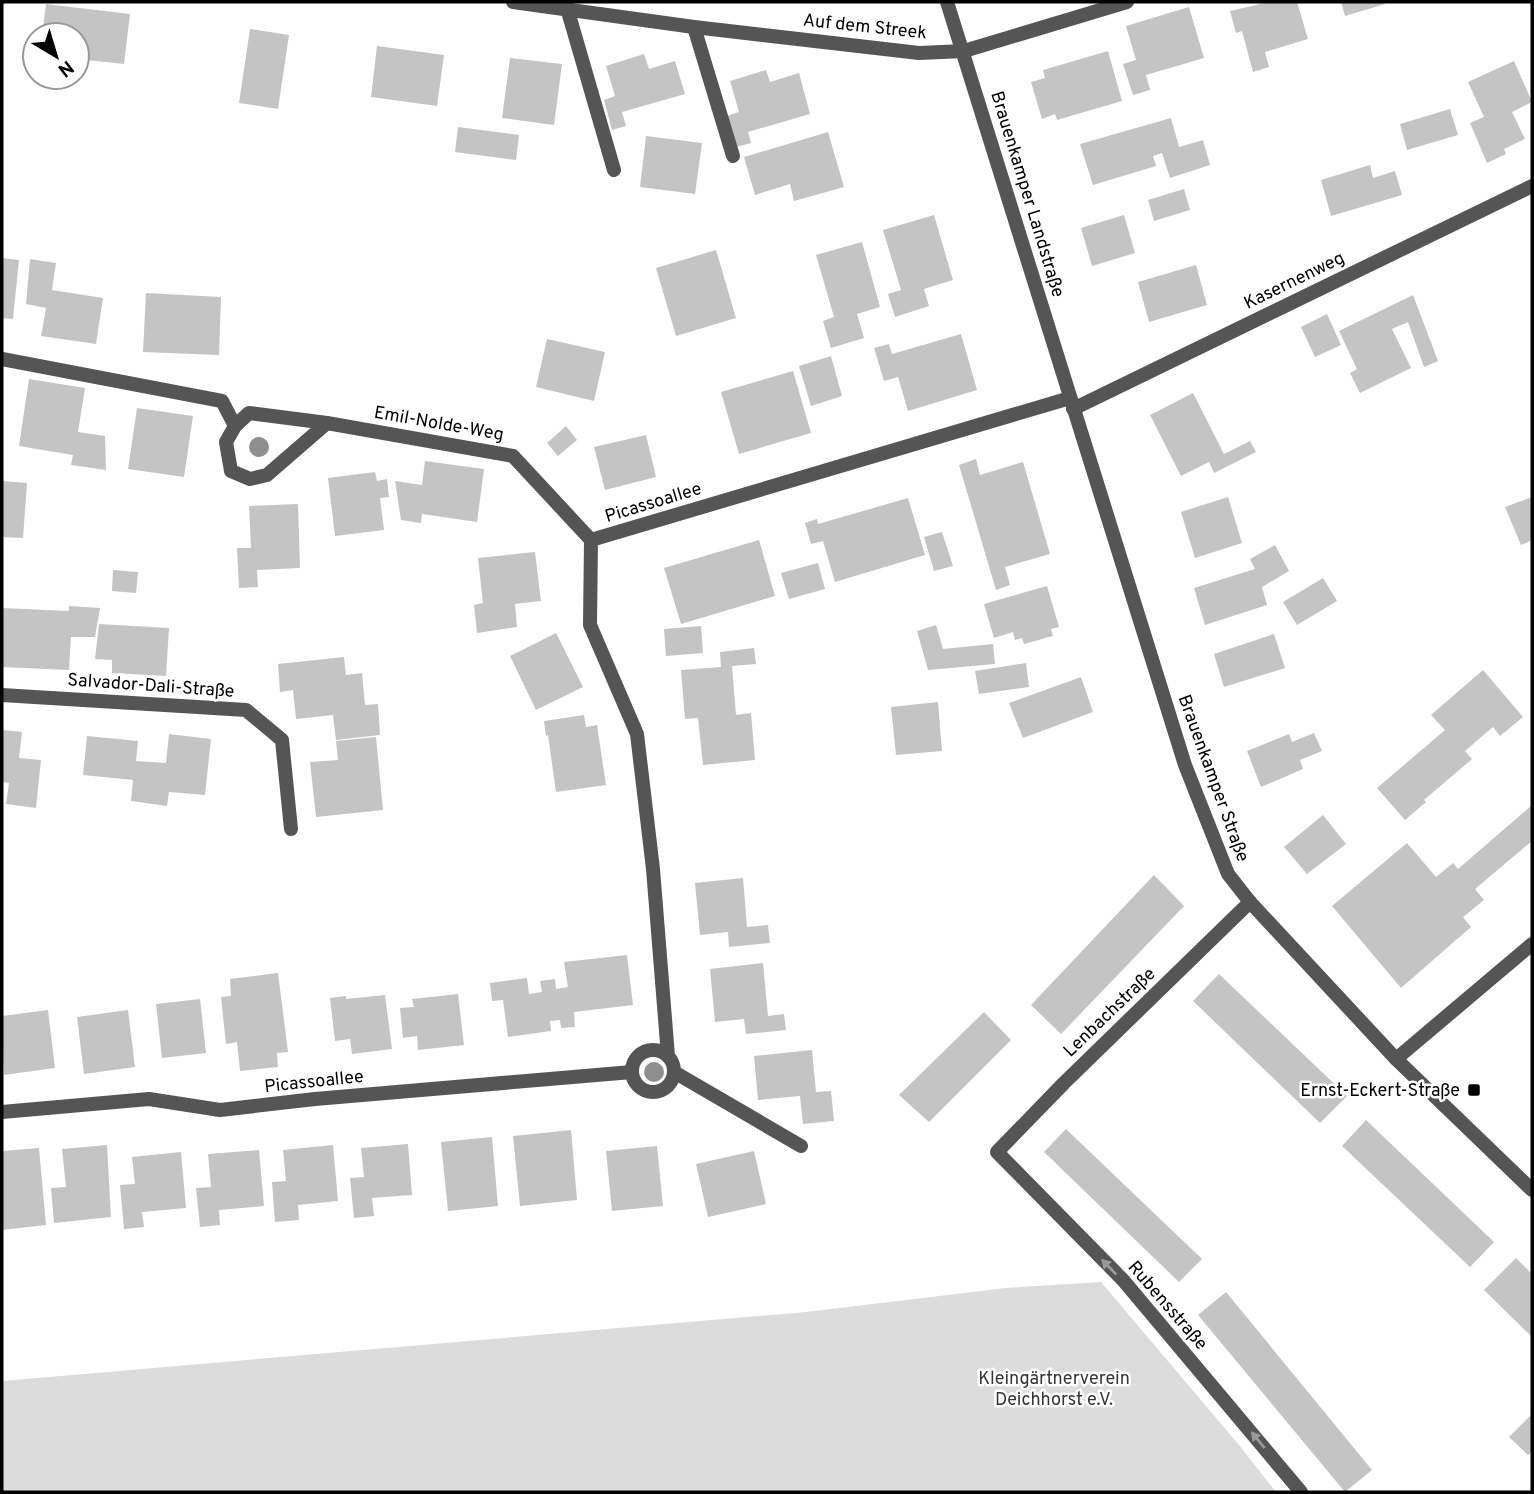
<svg xmlns="http://www.w3.org/2000/svg" width="1534" height="1494" font-family="Overpass,sans-serif">
<rect width="100%" height="100%" fill="#fff"/>
<path fill="#dcdcdc" d="M 1101,1282 L 1239,1445 L 1276,1492 L 2,1492 L 2,1381 L 806,1312 L 1006,1288 Z"/>
<g fill="#c4c4c4">
<path d="M 1269,2 L 1297,2 L 1308,39 L 1265,52 L 1269,67 L 1253,72 L 1242,31 L 1236,33 L 1230,11 Z"/>
<path d="M 1341,2 L 1384,2 L 1385,4 L 1345,16 Z"/>
<path d="M 46,4 L 130,14 L 124,64 L 77,59 L 77,35 L 42,35 Z"/>
<path d="M 1189,7 L 1204,58 L 1146,75 L 1150,90 L 1133,95 L 1123,64 L 1136,60 L 1126,26 Z"/>
<path d="M 250,29 L 289,35 L 278,109 L 239,103 Z"/>
<path d="M 377,46 L 444,55 L 437,106 L 371,97 Z"/>
<path d="M 1108,51 L 1122,101 L 1057,120 L 1055,114 L 1042,119 L 1031,82 L 1045,78 L 1043,70 Z"/>
<path d="M 644,54 L 649,69 L 675,61 L 685,94 L 622,112 L 626,126 L 612,130 L 604,100 L 615,96 L 606,66 Z"/>
<path d="M 510,58 L 562,64 L 554,125 L 502,118 Z"/>
<path d="M 1514,61 L 1532,102 L 1512,112 L 1525,139 L 1504,149 L 1506,154 L 1487,163 L 1470,123 L 1484,117 L 1468,82 Z"/>
<path d="M 766,70 L 770,82 L 799,73 L 810,114 L 748,132 L 751,143 L 736,147 L 727,116 L 739,112 L 730,81 Z"/>
<path d="M 1450,109 L 1458,135 L 1407,150 L 1400,124 Z"/>
<path d="M 1171,118 L 1179,147 L 1203,140 L 1210,165 L 1170,178 L 1162,153 L 1153,156 L 1156,166 L 1093,185 L 1080,144 Z"/>
<path d="M 458,127 L 519,135 L 516,160 L 455,152 Z"/>
<path d="M 828,132 L 844,187 L 794,201 L 790,184 L 755,195 L 744,157 Z"/>
<path d="M 646,136 L 702,143 L 695,194 L 640,187 Z"/>
<path d="M 1370,165 L 1373,178 L 1395,171 L 1402,195 L 1331,216 L 1321,180 Z"/>
<path d="M 1184,189 L 1190,210 L 1154,221 L 1148,200 Z"/>
<path d="M 934,215 L 953,280 L 924,289 L 929,306 L 895,317 L 888,294 L 901,290 L 883,230 Z"/>
<path d="M 1124,215 L 1135,253 L 1092,266 L 1081,228 Z"/>
<path d="M 862,242 L 880,307 L 857,314 L 864,338 L 831,348 L 823,321 L 834,317 L 816,255 Z"/>
<path d="M 716,250 L 736,318 L 676,336 L 656,268 Z"/>
<path d="M 2,258 L 19,260 L 13,319 L 2,318 Z"/>
<path d="M 30,259 L 56,263 L 52,290 L 103,298 L 96,344 L 41,336 L 46,308 L 26,304 Z"/>
<path d="M 1196,265 L 1207,305 L 1149,322 L 1138,282 Z"/>
<path d="M 146,293 L 221,297 L 219,355 L 143,352 Z"/>
<path d="M 1413,295 L 1438,361 L 1424,367 L 1408,322 L 1392,329 L 1411,368 L 1360,393 L 1350,373 L 1357,369 L 1339,331 Z"/>
<path d="M 1327,314 L 1341,345 L 1315,357 L 1301,327 Z"/>
<path d="M 961,334 L 977,390 L 908,411 L 898,377 L 884,381 L 874,348 L 889,344 L 892,354 Z"/>
<path d="M 547,339 L 605,352 L 594,401 L 536,387 Z"/>
<path d="M 831,356 L 842,396 L 811,406 L 799,366 Z"/>
<path d="M 793,371 L 811,433 L 739,454 L 721,392 Z"/>
<path d="M 29,379 L 85,388 L 78,432 L 105,436 L 106,470 L 71,465 L 73,455 L 19,446 Z"/>
<path d="M 1193,393 L 1224,454 L 1250,441 L 1256,452 L 1214,473 L 1209,462 L 1181,476 L 1150,415 Z"/>
<path d="M 137,408 L 193,416 L 184,477 L 128,469 Z"/>
<path d="M 566,426 L 577,440 L 558,456 L 547,443 Z"/>
<path d="M 646,435 L 656,477 L 605,490 L 594,447 Z"/>
<path d="M 976,459 L 980,475 L 1023,462 L 1050,554 L 1005,567 L 1010,585 L 996,590 L 959,465 Z"/>
<path d="M 425,461 L 484,469 L 477,522 L 422,514 L 421,523 L 401,520 L 395,481 L 422,485 Z"/>
<path d="M 375,472 L 377,481 L 387,479 L 389,497 L 380,498 L 384,530 L 335,536 L 328,478 Z"/>
<path d="M 2,481 L 27,483 L 23,538 L 2,537 Z"/>
<path d="M 1228,497 L 1242,543 L 1195,558 L 1181,512 Z"/>
<path d="M 1532,497 L 1532,540 L 1521,545 L 1505,507 Z"/>
<path d="M 908,498 L 925,555 L 835,582 L 823,541 L 811,544 L 805,523 L 817,519 L 818,524 Z"/>
<path d="M 298,504 L 300,568 L 257,570 L 258,587 L 239,588 L 237,548 L 251,548 L 249,506 Z"/>
<path d="M 942,532 L 953,566 L 934,571 L 924,537 Z"/>
<path d="M 759,540 L 775,596 L 681,624 L 664,568 Z"/>
<path d="M 1275,545 L 1289,571 L 1262,587 L 1267,605 L 1205,625 L 1194,588 L 1255,569 L 1250,559 Z"/>
<path d="M 535,552 L 541,601 L 515,604 L 517,627 L 477,633 L 474,605 L 483,603 L 478,558 Z"/>
<path d="M 818,563 L 825,589 L 789,599 L 781,573 Z"/>
<path d="M 113,570 L 138,572 L 136,593 L 112,591 Z"/>
<path d="M 1323,578 L 1337,601 L 1297,625 L 1283,602 Z"/>
<path d="M 1047,586 L 1059,627 L 1051,629 L 1053,636 L 1024,644 L 1022,638 L 1015,640 L 1013,632 L 994,638 L 984,604 Z"/>
<path d="M 69,606 L 100,608 L 95,637 L 71,637 L 69,670 L 2,667 L 2,608 L 69,611 Z"/>
<path d="M 99,624 L 169,628 L 166,676 L 112,673 L 112,660 L 95,659 Z"/>
<path d="M 936,625 L 943,649 L 993,644 L 995,664 L 928,670 L 917,631 Z"/>
<path d="M 701,626 L 703,653 L 666,656 L 664,629 Z"/>
<path d="M 556,633 L 583,687 L 536,710 L 510,656 Z"/>
<path d="M 1274,634 L 1285,668 L 1224,687 L 1214,654 Z"/>
<path d="M 754,648 L 756,664 L 732,666 L 736,715 L 751,713 L 755,760 L 703,765 L 698,718 L 685,719 L 681,670 L 721,667 L 720,652 Z"/>
<path d="M 344,657 L 346,675 L 362,673 L 365,705 L 378,704 L 380,735 L 336,740 L 333,715 L 296,719 L 293,690 L 280,692 L 278,664 Z"/>
<path d="M 1026,663 L 1029,687 L 979,694 L 975,671 Z"/>
<path d="M 1483,670 L 1523,717 L 1500,736 L 1493,727 L 1465,751 L 1472,759 L 1424,800 L 1426,802 L 1405,820 L 1377,788 L 1445,730 L 1431,715 Z"/>
<path d="M 1081,677 L 1093,712 L 1023,738 L 1009,703 Z"/>
<path d="M 938,702 L 942,751 L 896,755 L 891,707 Z"/>
<path d="M 584,715 L 586,727 L 597,725 L 606,785 L 556,792 L 548,735 L 546,736 L 544,721 Z"/>
<path d="M 2,730 L 22,732 L 19,758 L 41,760 L 36,808 L 6,804 L 9,783 L 2,782 Z"/>
<path d="M 1314,733 L 1322,751 L 1300,760 L 1303,769 L 1261,787 L 1247,751 L 1289,734 L 1292,742 Z"/>
<path d="M 169,734 L 211,739 L 205,795 L 169,792 L 167,806 L 131,801 L 133,780 L 83,775 L 87,736 L 138,741 L 136,761 L 166,763 Z"/>
<path d="M 376,737 L 383,810 L 316,817 L 310,762 L 338,760 L 336,741 Z"/>
<path d="M 1532,805 L 1532,841 L 1475,889 L 1484,900 L 1463,917 L 1471,927 L 1401,988 L 1332,906 L 1407,843 L 1436,877 L 1453,863 L 1458,869 Z"/>
<path d="M 1323,815 L 1346,844 L 1307,874 L 1284,847 Z"/>
<path d="M 1154,875 L 1184,906 L 1061,1034 L 1031,1005 Z"/>
<path d="M 743,878 L 747,927 L 768,925 L 770,943 L 729,947 L 728,932 L 700,935 L 695,883 Z"/>
<path d="M 627,955 L 633,1005 L 574,1012 L 575,1027 L 561,1028 L 560,1020 L 550,1021 L 551,1031 L 508,1037 L 503,1000 L 492,1001 L 490,983 L 527,978 L 529,994 L 542,992 L 540,981 L 555,979 L 556,989 L 568,987 L 564,962 Z"/>
<path d="M 763,963 L 768,1016 L 784,1014 L 786,1030 L 746,1034 L 744,1019 L 715,1022 L 710,969 Z"/>
<path d="M 278,973 L 288,1052 L 277,1053 L 278,1067 L 240,1071 L 237,1042 L 226,1044 L 221,997 L 231,996 L 230,979 Z"/>
<path d="M 1219,974 L 1347,1096 L 1320,1123 L 1193,1001 Z"/>
<path d="M 458,994 L 464,1045 L 418,1050 L 417,1036 L 403,1038 L 400,1008 L 414,1007 L 412,999 Z"/>
<path d="M 385,995 L 392,1049 L 352,1054 L 350,1039 L 335,1041 L 330,998 L 346,996 L 346,999 Z"/>
<path d="M 200,999 L 206,1053 L 162,1058 L 156,1004 Z"/>
<path d="M 48,1010 L 55,1068 L 4,1075 L 2,1016 Z"/>
<path d="M 128,1010 L 135,1067 L 84,1074 L 77,1017 Z"/>
<path d="M 984,1012 L 1011,1040 L 929,1122 L 899,1095 Z"/>
<path d="M 812,1050 L 816,1092 L 831,1091 L 834,1121 L 803,1124 L 800,1096 L 758,1100 L 754,1056 Z"/>
<path d="M 1366,1120 L 1494,1242 L 1470,1267 L 1342,1146 Z"/>
<path d="M 1066,1129 L 1202,1259 L 1179,1282 L 1044,1152 Z"/>
<path d="M 571,1130 L 577,1200 L 520,1206 L 513,1136 Z"/>
<path d="M 492,1137 L 498,1206 L 448,1211 L 441,1142 Z"/>
<path d="M 408,1144 L 412,1195 L 372,1198 L 374,1216 L 354,1218 L 350,1178 L 364,1177 L 361,1148 Z"/>
<path d="M 107,1145 L 111,1217 L 54,1223 L 51,1188 L 66,1187 L 62,1149 Z"/>
<path d="M 333,1145 L 338,1201 L 298,1205 L 299,1220 L 275,1222 L 272,1182 L 286,1181 L 283,1150 Z"/>
<path d="M 657,1146 L 663,1206 L 612,1211 L 606,1151 Z"/>
<path d="M 39,1148 L 46,1225 L 2,1230 L 2,1151 Z"/>
<path d="M 259,1150 L 264,1206 L 219,1210 L 220,1225 L 200,1227 L 196,1188 L 211,1187 L 208,1154 Z"/>
<path d="M 754,1151 L 766,1204 L 708,1217 L 696,1164 Z"/>
<path d="M 181,1152 L 186,1208 L 142,1212 L 144,1227 L 124,1229 L 120,1185 L 135,1184 L 132,1157 Z"/>
<path d="M 1516,1258 L 1532,1274 L 1532,1337 L 1484,1290 Z"/>
<path d="M 1226,1292 L 1372,1470 L 1345,1492 L 1198,1315 Z"/>
<path d="M 1532,1414 L 1532,1451 L 1528,1455 L 1509,1437 Z"/>
</g>
<g fill="none" stroke-linecap="round" stroke-linejoin="round">
<g stroke="#555" stroke-width="14">
<path d="M 567,8 L 614,170"/>
<path d="M 694,27 L 733,156"/>
</g>
<g stroke="#555" stroke-width="14">
<path d="M 513,2 L 694,27 L 919,53 L 964,51 L 1127,2"/>
<path d="M 947,2 L 1185,765 L 1228,874 L 1250,902 L 1396,1059 L 1532,1190"/>
<path d="M 2,359 L 222,401 L 235,426"/>
<path d="M 1073,409 L 1532,186"/>
<path d="M 327,423 L 267,475 L 250,479 L 231,471 L 226,442 L 235,426 L 249,413 L 327,423 L 513,456 L 591,540"/>
<path d="M 2,695 L 246,710 L 282,740 L 291,829"/>
<path d="M 1250,902 L 1064,1083 L 997,1152 L 1123,1280 L 1301,1492"/>
<circle cx="653" cy="1071" r="21"/>
<path d="M 668,1056 L 653,869 L 637,734 L 590,625 L 591,540 L 1070,398"/>
<path d="M 1396,1059 L 1532,944"/>
<path d="M 674,1072 L 801,1146"/>
<path d="M 2,1112 L 149,1099 L 220,1110 L 315,1099 L 632,1072"/>
</g>
</g>
<g fill="#8f8f8f">
<circle cx="259" cy="447" r="10"/>
<circle cx="654" cy="1072" r="10"/>
</g>
<defs><path id="oneway-solid" d="M-6-.8H1V-3.2L6.5 0L1 3.2V.8H-6Z" transform="scale(1.75)"/></defs>
<g fill="#999">
<use href="#oneway-solid" transform="translate(1109 1267) rotate(-134)"/>
<use href="#oneway-solid" transform="translate(1258 1440) rotate(-129)"/>
</g>
<rect fill="#000" stroke="#fff" stroke-width="2.5" x="1467" y="1083" width="14" height="14" rx="3.5"/>
<g text-anchor="middle" stroke-width="5" stroke-linejoin="round" paint-order="stroke">
<g font-size="18" fill="#000" stroke="#fff">
<text transform="translate(865 26) rotate(6)" y="6">Auf dem Streek</text>
<text transform="translate(1028 194) rotate(73)" y="6">Brauenkamper Landstraße</text>
<text transform="translate(1294 280) rotate(-26)" y="6">Kasernenweg</text>
<text transform="translate(439 423) rotate(10)" y="6">Emil-Nolde-Weg</text>
<text transform="translate(653 502) rotate(-17)" y="6">Picassoallee</text>
<text transform="translate(151 685) rotate(4)" y="6">Salvador-Dali-Straße</text>
<text transform="translate(1214 778) rotate(70)" y="6">Brauenkamper Straße</text>
<text transform="translate(1109 1012) rotate(-44)" y="6">Lenbachstraße</text>
<text transform="translate(314 1081) rotate(-6)" y="6">Picassoallee</text>
<text transform="translate(1168 1305) rotate(49)" y="6">Rubensstraße</text>
</g>
<g font-size="18" fill="#000" stroke="#fff" text-anchor="end">
<text x="1460" y="1096">Ernst-Eckert-Straße</text>
</g>
<g font-size="18" fill="#333" stroke="#fff">
<text x="1054" y="1384">Kleingärtnerverein<tspan x="1054" dy="21">Deichhorst e.V.</tspan></text>
</g>
</g>
<rect width="1534" height="1494" fill="none" stroke="#000000" stroke-width="7"/>
<g transform="translate(56 56) rotate(142)"><circle r="33" fill="#ffffff" stroke="#999999" stroke-width="2"/>
<path d="M0-5L12 26L0 18L-12 26Z" fill="#000000"/>
<text y="-10" font-size="19" font-weight="bold" text-anchor="middle" fill="#000000">N</text>
</g>
</svg>
